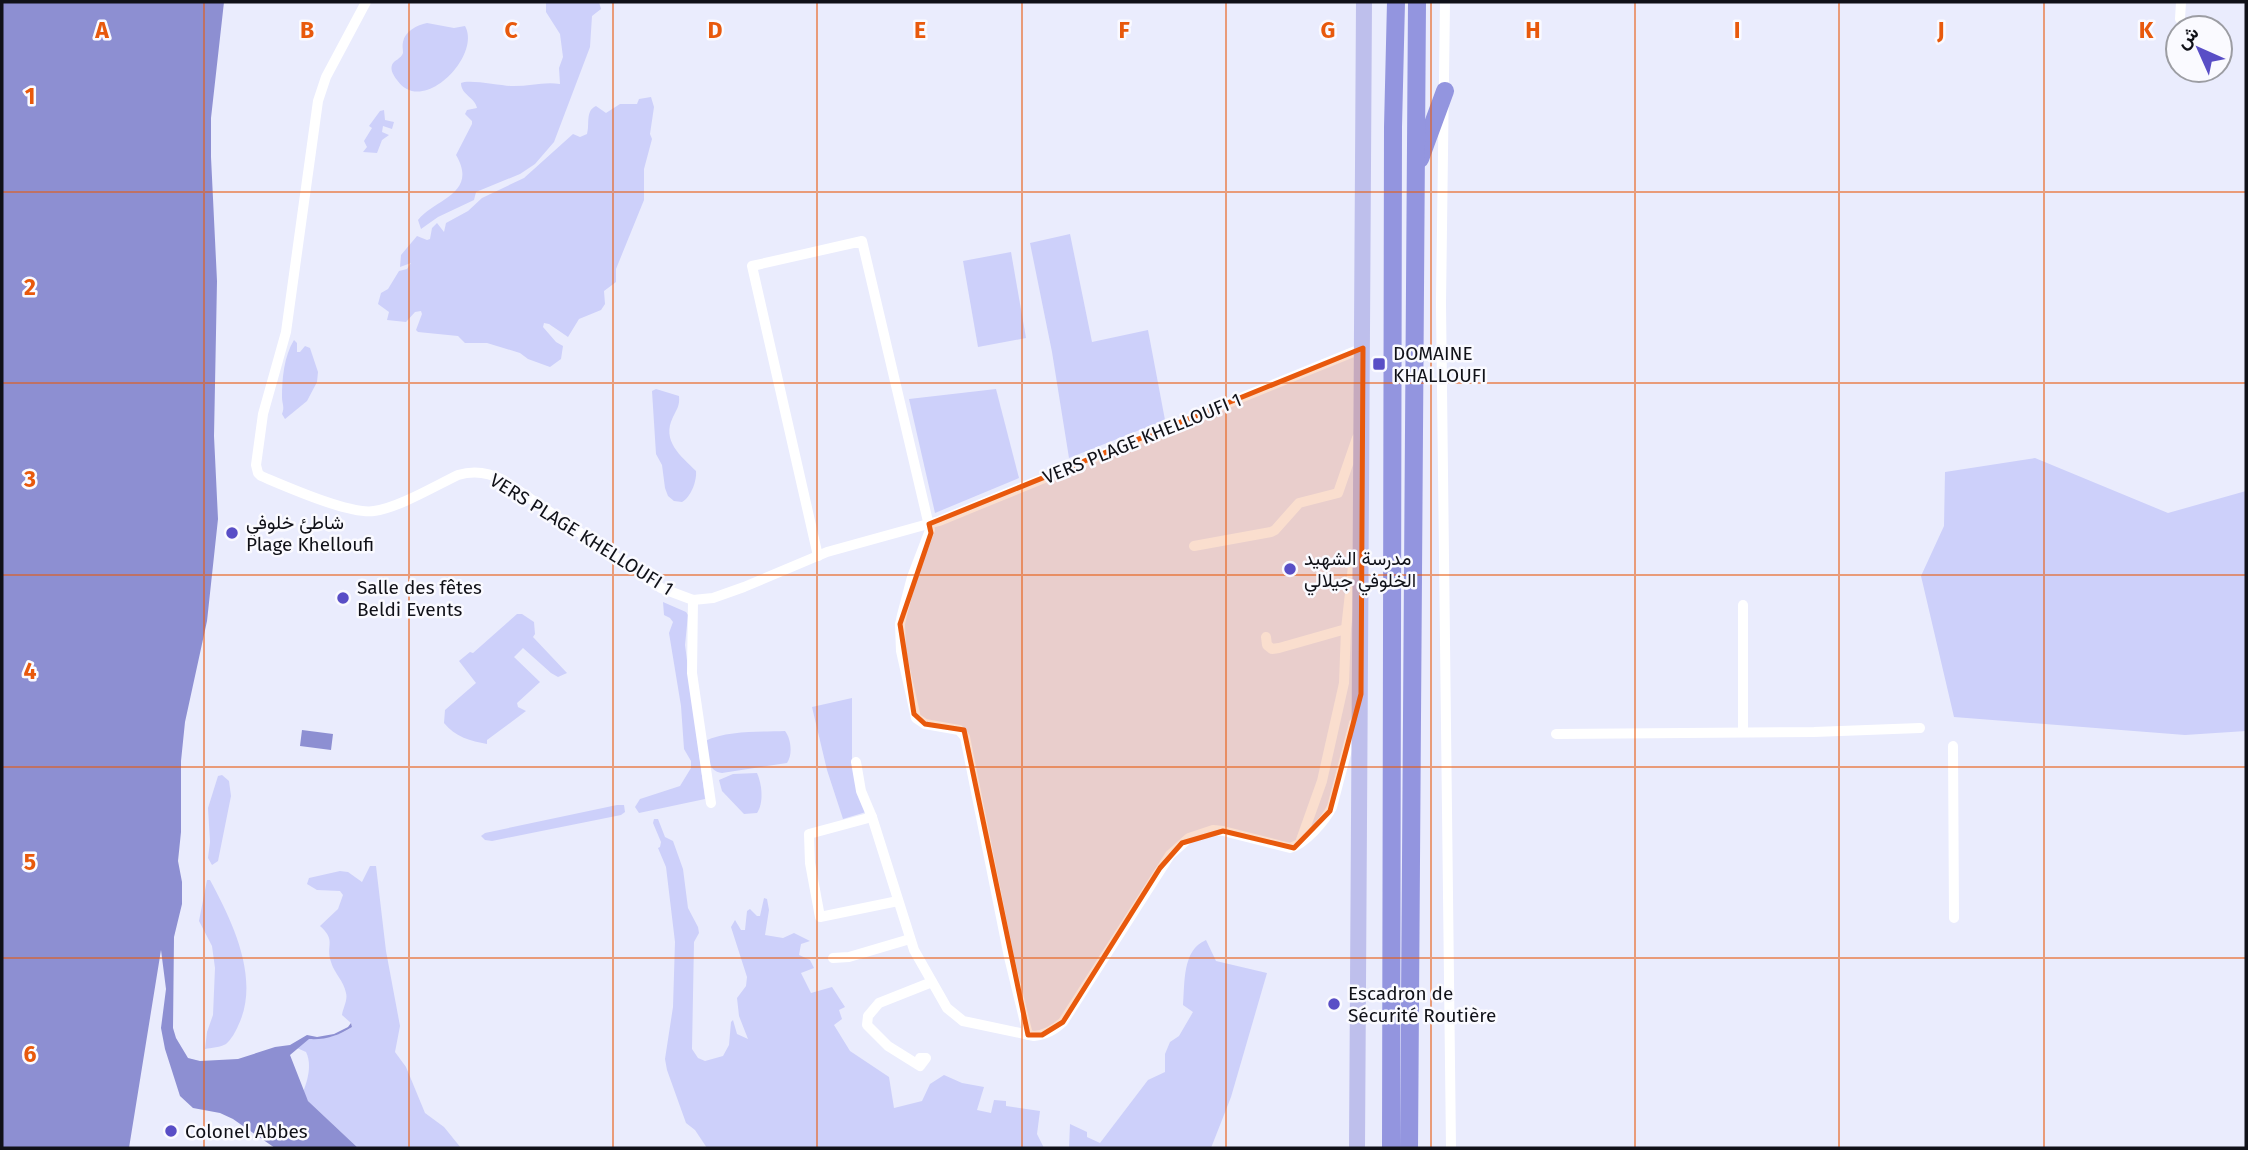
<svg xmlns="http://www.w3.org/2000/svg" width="2248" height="1150" font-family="'Fira Sans',Vazirmatn,sans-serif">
<rect width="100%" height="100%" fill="#eaecfd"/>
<g fill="#cdd0fa">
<path d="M 546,2 L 599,2 L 601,9 L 592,16 L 590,47 L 554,142 L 535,164 L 520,174 L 476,192 L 474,200 L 438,217 L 421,229 L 418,220 C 434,199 479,194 456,155 L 472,124 L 472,121 L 465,114 L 467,110 L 477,108 C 475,97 461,95 461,83 C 468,79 499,85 510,86 C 527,87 544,81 560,84 L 559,68 L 563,57 L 560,34 L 546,12 Z"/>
<path d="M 427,23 L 454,28 L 465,26 C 482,56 422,117 397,80 C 394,76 390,70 392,65 C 394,60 401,59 403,53 C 403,49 402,46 403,42 C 405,31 417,25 427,23 Z"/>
<path d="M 651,97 L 654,107 L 650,134 L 652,139 L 644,169 L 644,200 L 616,269 L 616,282 L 604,291 L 605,304 L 601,310 L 579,319 L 568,337 L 549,324 L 544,323 L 543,327 L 556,342 L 563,346 L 561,359 L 550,367 L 528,359 L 520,353 L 487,343 L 465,343 L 458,336 L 418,332 L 416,330 L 422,314 L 421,311 L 415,312 L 406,322 L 387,320 L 389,312 L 378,304 L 381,293 L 388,289 L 399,271 L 407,269 L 411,263 L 400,267 L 401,255 L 417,236 L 427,240 L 430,239 L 432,228 L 437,223 L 444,232 L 446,223 L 468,211 L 482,198 L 524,178 L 573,134 L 580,137 L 587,134 C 590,124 585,111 596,106 L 606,113 L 620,104 L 637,104 L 639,99 Z"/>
<path d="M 384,110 L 385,120 L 394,122 L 392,129 L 383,126 L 382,132 L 389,135 L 382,140 L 377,153 L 363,152 L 367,147 L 364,141 L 372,128 L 369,126 L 380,111 Z"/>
<path d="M 1070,234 L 1092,342 L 1148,330 L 1165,420 L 1069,458 L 1052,352 L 1030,243 Z"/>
<path d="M 1011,252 L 1026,338 L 978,347 L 963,261 Z"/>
<path d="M 294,340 L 297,343 L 297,352 L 300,352 L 305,346 L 310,348 L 318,372 L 317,382 L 307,401 L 285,419 L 282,414 C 285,407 282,404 282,397 C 282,379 284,356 294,340 Z"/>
<path d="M 656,389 L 679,396 C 680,405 677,409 673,417 C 661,441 681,456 696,471 C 697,481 691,497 682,502 L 674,501 L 668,496 L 665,488 L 662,465 L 656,454 L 652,391 Z"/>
<path d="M 996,389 L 1019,478 L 935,513 L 909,399 Z"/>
<path d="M 2035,458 L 2168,513 L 2246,491 L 2246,731 L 2185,735 L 1954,717 L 1921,576 L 1944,526 L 1945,472 Z"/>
<path d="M 663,602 L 686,612 L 688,615 L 685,645 L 705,799 L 639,813 L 635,807 L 640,799 L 680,786 L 691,768 L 691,761 L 684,749 L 681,706 L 669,633 L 673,622 L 670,618 L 664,615 Z"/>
<path d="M 517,614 L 522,614 L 534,622 L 535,634 L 533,637 L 567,673 L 558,677 L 551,673 L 523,648 L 514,657 L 540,682 L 517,703 L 518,707 L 526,711 L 487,740 L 487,744 C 471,741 455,737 444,723 L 445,710 L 476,683 L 459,661 L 470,652 L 473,653 Z"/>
<path d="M 852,698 L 852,758 L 866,812 L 843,819 L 827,770 L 812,707 Z"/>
<path d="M 785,731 C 791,738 793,755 787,763 L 722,773 C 706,771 708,754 705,741 C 728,730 760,732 785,731 Z"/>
<path d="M 757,773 C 762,784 764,803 757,813 L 744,814 L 722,791 L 719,780 L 733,774 Z"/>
<path d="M 222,775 L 229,781 L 231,796 L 218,861 L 212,865 L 208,858 L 210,842 L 208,808 L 218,776 Z"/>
<path d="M 617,805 L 624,805 L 625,812 L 621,815 L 492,841 L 485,840 L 481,836 L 485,833 Z"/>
<path d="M 654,819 L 658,819 L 665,837 L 673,841 L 683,869 L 688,908 L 698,927 L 699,933 L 694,942 L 692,1049 L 698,1058 L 705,1061 L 723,1056 L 729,1045 L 731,1022 L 733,1020 L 737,1034 L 748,1039 L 739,1016 L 737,998 L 746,986 L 747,977 L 731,927 L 735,920 L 741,930 L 745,930 L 747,911 L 750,909 L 757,916 L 760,916 L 764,898 L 767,899 L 769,910 L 765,935 L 783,938 L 794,933 L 810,941 L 801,944 L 799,955 L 810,960 L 814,968 L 801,973 L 811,993 L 832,987 L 845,1007 L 839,1010 L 842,1019 L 834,1025 L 850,1051 L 889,1077 L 894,1108 L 922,1101 L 930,1084 L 944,1075 L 962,1083 L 984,1087 L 977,1110 L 991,1113 L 994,1100 L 1006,1101 L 1006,1106 L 1040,1111 L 1037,1134 L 1044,1148 L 707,1148 L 695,1130 L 686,1123 L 667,1070 L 665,1059 L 673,1007 L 675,942 L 666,867 L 658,848 L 660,847 L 661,842 L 653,823 Z"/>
<path d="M 370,866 L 376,866 L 386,951 L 400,1026 L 395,1052 L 406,1067 L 425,1113 L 444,1127 L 461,1148 L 358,1148 L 308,1101 L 303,1092 C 308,1080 312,1064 306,1052 L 297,1048 L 309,1038 C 325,1040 338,1036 352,1027 L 351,1023 L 342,1015 C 343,1008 348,1000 346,993 C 344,981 334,973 331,962 C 325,945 337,941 320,926 L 338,909 L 343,895 L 340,891 L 317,890 L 307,884 L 309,878 L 340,871 L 348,872 L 362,882 Z"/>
<path d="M 207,880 L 210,880 C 232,921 261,979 238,1026 C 236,1031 231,1040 226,1044 C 221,1047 211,1048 205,1049 L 207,1032 L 213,1015 L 215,968 L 212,946 L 199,921 Z"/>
<path d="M 1206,940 L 1216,961 L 1267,973 L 1231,1097 L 1211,1148 L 1069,1148 L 1070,1124 L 1087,1132 L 1087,1137 L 1100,1143 L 1148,1080 L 1165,1072 L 1165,1054 L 1170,1042 L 1179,1036 L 1193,1012 L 1183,1005 C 1185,983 1182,950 1206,940 Z"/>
</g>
<g fill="#8d8fd2">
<path d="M 2,2 L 224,2 L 211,118 L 211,157 L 217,281 L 214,436 L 218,519 L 207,621 L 185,722 L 181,761 L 181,832 L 178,861 L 182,882 L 182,904 L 174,937 L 173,1028 L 176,1038 L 188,1058 L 200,1061 L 238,1059 L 275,1047 L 290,1045 L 307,1035 L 317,1037 L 334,1034 L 348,1027 L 351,1023 L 352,1027 C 338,1036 325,1040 309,1039 L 290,1055 L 308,1101 L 358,1148 L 275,1148 L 233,1119 L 220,1113 L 193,1108 L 180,1096 L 165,1049 L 161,1028 L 166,989 L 161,950 L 129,1148 L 2,1148 Z"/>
<path d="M 302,730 L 333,734 L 331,750 L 300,746 Z"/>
</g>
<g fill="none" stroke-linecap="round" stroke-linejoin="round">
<g stroke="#fff" stroke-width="10">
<path d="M 366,2 L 326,77 L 318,101 L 286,332 L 263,414 L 256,465 L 258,473 L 261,476 C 285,486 350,515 374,511 C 398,508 435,486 458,475 C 474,470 488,472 503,480 L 661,588 L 693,600 L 713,598 L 744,587 L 827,552 L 939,521 L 1363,348"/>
<path d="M 1445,2 L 1441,304 L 1451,1148"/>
<path d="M 2180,19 L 2181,2"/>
<path d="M 1194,546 L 1271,532 L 1275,530 L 1299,503 L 1338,493 L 1357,438"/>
<path d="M 818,556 L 752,266 L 862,241 L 930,530 L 912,577 L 902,615 L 900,624 L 901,651 L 916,718 L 925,724 L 959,730 L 965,737 L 1009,957 L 1028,1035"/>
<path d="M 693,600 L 692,673 L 711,803"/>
<path d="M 1266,637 L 1267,645 L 1272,649 L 1279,648 L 1346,629"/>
<path d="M 1743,732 L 1743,605"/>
<path d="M 1556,734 L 1814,732 L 1920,728"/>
<path d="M 1953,746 L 1954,918"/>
<path d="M 856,762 L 861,791 L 872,817 L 809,834 L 810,863 L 820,917 L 898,901"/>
<path d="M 872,817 L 914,950 L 947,1008 L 963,1021 L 1034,1036 C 1046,1035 1054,1030 1063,1022 L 1170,855 L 1189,838 L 1213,830 L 1223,831 L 1290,848 C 1305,844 1325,821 1332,807 L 1354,723"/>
<path d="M 1301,840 L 1322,781 L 1344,683 L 1346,629 L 1354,557"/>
<path d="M 833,958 L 849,957 L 910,939"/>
<path d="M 920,1058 L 926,1058 L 920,1066 L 888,1046 L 867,1025 L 868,1016 L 879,1003 L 932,982"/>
</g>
<path stroke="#bebfec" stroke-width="16" d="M 1357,1148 L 1364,2"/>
<g stroke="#9395df" stroke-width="18">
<path d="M 1420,159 L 1445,91"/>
<path d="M 1391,1148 L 1393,127 L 1396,2"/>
<path d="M 1409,1148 L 1417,2"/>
</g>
</g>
<path fill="#e8590c" fill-opacity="0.2" stroke="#e8590c" stroke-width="5" stroke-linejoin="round" d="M 1363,348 L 1361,694 L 1330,811 L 1294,848 L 1223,831 L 1182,843 L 1160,868 L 1063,1022 L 1042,1035 L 1028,1035 L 964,730 L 925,724 L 914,714 L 900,624 L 931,533 L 929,524 Z"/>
<path fill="none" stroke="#e8590c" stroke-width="2" stroke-opacity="0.55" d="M 204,2 L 204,1148M 409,2 L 409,1148M 613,2 L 613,1148M 817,2 L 817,1148M 1022,2 L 1022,1148M 1226,2 L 1226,1148M 1431,2 L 1431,1148M 1635,2 L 1635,1148M 1839,2 L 1839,1148M 2044,2 L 2044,1148M 2,192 L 2246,192M 2,383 L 2246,383M 2,575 L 2246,575M 2,767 L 2246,767M 2,958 L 2246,958"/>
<g fill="#594ec6" stroke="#fafaff" stroke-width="2.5">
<rect x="1372" y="357" width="14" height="14" rx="3.5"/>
<circle cx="232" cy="533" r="7"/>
<circle cx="1290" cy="569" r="7"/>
<circle cx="343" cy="598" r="7"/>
<circle cx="1334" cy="1004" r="7"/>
<circle cx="171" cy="1131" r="7"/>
</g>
<g text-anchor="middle" stroke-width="5" stroke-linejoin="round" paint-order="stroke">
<g font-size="19" fill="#101118" stroke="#fafaff" text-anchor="start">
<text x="1393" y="360">DOMAINE<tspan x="1393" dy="22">KHALLOUFI</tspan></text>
<text x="246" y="529">شاطئ خلوفي<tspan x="246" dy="22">Plage Khelloufi</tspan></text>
<text x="1304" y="565">مدرسة الشهيد<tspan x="1304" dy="22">الخلوفي جيلالي</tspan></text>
<text x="357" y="594">Salle des fêtes<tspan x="357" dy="22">Beldi Events</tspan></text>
<text x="1348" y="1000">Escadron de<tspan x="1348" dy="22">Sécurité Routière</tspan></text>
<text x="185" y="1138">Colonel Abbes</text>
</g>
<g font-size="19" fill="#101118" stroke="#fafaff">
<text transform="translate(1142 438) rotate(-22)" y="7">VERS PLAGE KHELLOUFI 1</text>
<text transform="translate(582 534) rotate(32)" y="7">VERS PLAGE KHELLOUFI 1</text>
</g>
</g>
<g font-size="23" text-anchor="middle" font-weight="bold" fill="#e8590c" stroke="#fafaff" stroke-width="5" stroke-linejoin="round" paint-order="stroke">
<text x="102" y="38">A</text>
<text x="307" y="38">B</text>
<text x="511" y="38">C</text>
<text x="715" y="38">D</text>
<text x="920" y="38">E</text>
<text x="1124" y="38">F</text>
<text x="1328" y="38">G</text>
<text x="1533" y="38">H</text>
<text x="1737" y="38">I</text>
<text x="1941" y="38">J</text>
<text x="2146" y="38">K</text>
<text x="30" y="104">1</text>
<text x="30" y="295">2</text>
<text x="30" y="487">3</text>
<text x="30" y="679">4</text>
<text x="30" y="870">5</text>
<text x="30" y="1062">6</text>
</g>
<rect width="2248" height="1150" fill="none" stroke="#101118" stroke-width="7"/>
<g transform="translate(2199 49) rotate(315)"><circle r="33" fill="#fafaff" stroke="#9c9da3" stroke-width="2"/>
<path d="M0-5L12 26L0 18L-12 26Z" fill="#594ec6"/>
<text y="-10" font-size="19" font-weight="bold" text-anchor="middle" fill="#101118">ش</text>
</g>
</svg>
